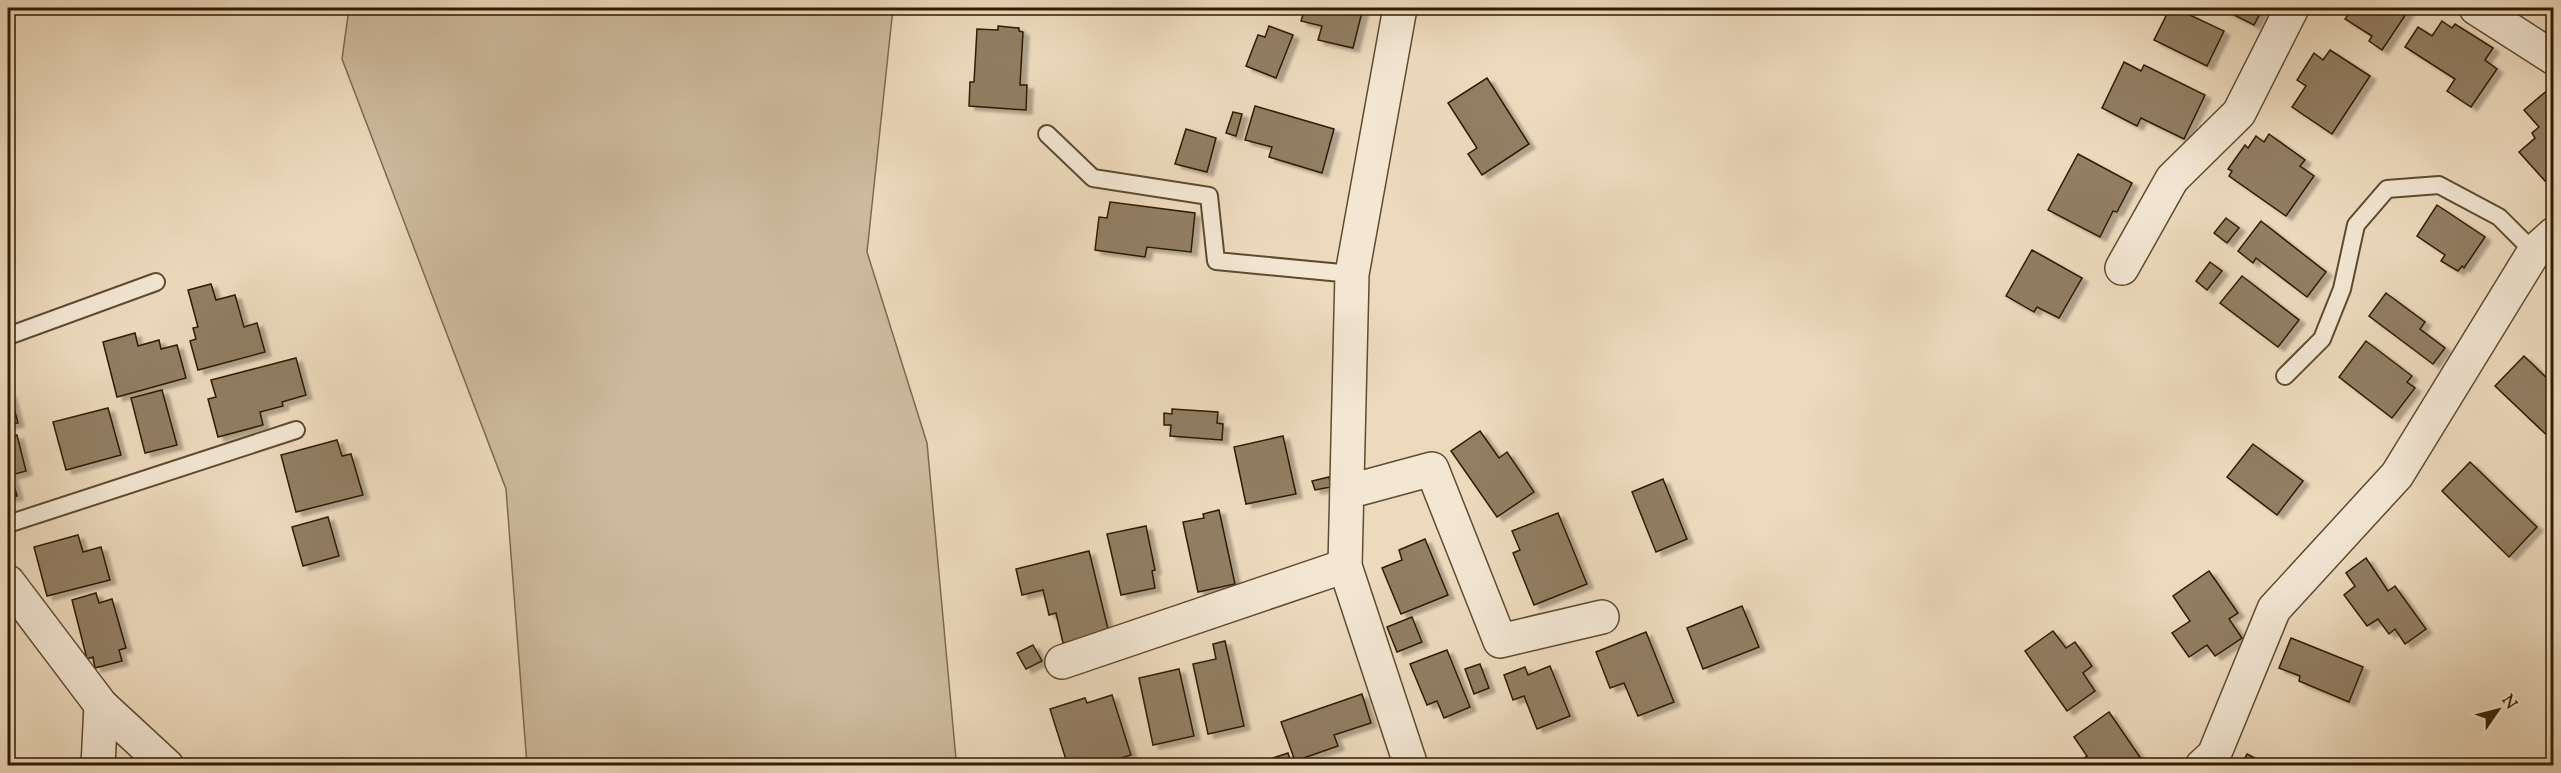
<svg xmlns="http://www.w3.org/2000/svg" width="2561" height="773" font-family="'Sorts Mill Goudy',serif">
<defs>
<filter id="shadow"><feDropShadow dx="6" dy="4" stdDeviation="1.5" flood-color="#0004"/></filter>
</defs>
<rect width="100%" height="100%" fill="#eddabd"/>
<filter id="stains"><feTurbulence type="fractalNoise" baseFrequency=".00333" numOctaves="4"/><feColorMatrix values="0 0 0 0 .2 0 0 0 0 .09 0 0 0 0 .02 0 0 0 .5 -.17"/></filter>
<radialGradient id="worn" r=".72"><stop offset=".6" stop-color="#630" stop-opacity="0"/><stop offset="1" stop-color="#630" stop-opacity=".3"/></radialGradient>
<path fill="#cdba9d" stroke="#7e6a4f" stroke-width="1.5" d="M 349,8 L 893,8 L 867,252 L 927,443 L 956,759 L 958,765 L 527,765 L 506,489 L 342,59 Z"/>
<g fill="#927e63" stroke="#2f1b01" stroke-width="1.5" filter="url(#shadow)">
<path d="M 1305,8 L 1363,8 L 1353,48 L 1318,40 L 1322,26 L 1301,21 Z"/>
<path d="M 2170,8 L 2175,8 L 2224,31 L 2207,66 L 2154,40 Z"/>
<path d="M 2225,8 L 2263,8 L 2254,25 L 2224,10 Z"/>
<path d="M 2352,8 L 2410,8 L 2382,50 L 2369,41 L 2372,36 L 2345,19 Z"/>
<path d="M 2442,21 L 2452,28 L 2455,24 L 2493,48 L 2485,60 L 2497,69 L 2471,107 L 2447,91 L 2455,79 L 2405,47 L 2418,27 L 2432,36 Z"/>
<path d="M 998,26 L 1019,28 L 1019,31 L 1023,32 L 1020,85 L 1027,85 L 1026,110 L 969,106 L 970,82 L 974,82 L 977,29 L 998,30 Z"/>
<path d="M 1269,26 L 1293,35 L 1276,78 L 1246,66 L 1258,35 L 1265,37 Z"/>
<path d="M 2330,50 L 2370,76 L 2332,134 L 2292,107 L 2306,86 L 2297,80 L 2314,53 L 2323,60 Z"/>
<path d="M 2124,62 L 2141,71 L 2144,65 L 2205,95 L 2184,139 L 2141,118 L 2137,126 L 2102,108 Z"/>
<path d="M 1487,78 L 1529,144 L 1482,175 L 1468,154 L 1477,148 L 1448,103 Z"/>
<path d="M 2550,88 L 2554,93 L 2554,173 L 2545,181 L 2519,152 L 2535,138 L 2532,133 L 2539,127 L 2524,110 Z"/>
<path d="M 1255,106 L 1334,129 L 1322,173 L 1269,157 L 1272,147 L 1245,140 Z"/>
<path d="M 1233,112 L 1242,114 L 1236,136 L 1226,133 Z"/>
<path d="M 1186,129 L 1216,138 L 1207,172 L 1175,164 Z"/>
<path d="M 2269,134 L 2305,160 L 2300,166 L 2314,176 L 2286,216 L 2229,176 L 2232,171 L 2228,169 L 2245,145 L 2248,148 L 2256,136 L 2264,142 Z"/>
<path d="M 2078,154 L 2132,183 L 2117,212 L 2113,211 L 2100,237 L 2048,210 Z"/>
<path d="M 1110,202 L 1195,213 L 1191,252 L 1147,247 L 1145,257 L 1095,250 L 1099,217 L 1107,218 Z"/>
<path d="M 2437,205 L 2485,237 L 2464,268 L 2462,266 L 2458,271 L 2441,261 L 2445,255 L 2417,236 Z"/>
<path d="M 2226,218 L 2239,228 L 2227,243 L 2214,233 Z"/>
<path d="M 2261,221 L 2326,272 L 2307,297 L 2256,258 L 2253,263 L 2238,251 Z"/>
<path d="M 2032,250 L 2082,278 L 2059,318 L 2037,307 L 2034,312 L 2006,296 Z"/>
<path d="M 2210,262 L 2222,271 L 2207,290 L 2196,281 Z"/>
<path d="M 2242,276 L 2299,320 L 2278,347 L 2220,303 Z"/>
<path d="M 211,284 L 216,300 L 235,295 L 244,327 L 257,323 L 265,352 L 198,370 L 190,341 L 196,339 L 193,328 L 198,327 L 188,290 Z"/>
<path d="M 2386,293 L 2425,322 L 2420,329 L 2445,348 L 2433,364 L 2369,316 Z"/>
<path d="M 135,333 L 138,346 L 159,340 L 161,349 L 177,345 L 186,378 L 117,397 L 103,342 Z"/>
<path d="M 2366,341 L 2412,376 L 2407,382 L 2415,388 L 2392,418 L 2339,377 Z"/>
<path d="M 2524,356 L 2554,385 L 2554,442 L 2495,386 Z"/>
<path d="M 296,358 L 306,395 L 282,402 L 283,406 L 260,412 L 263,425 L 218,437 L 208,399 L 216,397 L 211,380 Z"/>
<path d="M 162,390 L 177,445 L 145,453 L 131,398 Z"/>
<path d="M 10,393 L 18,423 L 8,425 L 8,394 Z"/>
<path d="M 108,408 L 121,455 L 66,470 L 53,422 Z"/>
<path d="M 1172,409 L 1218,412 L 1217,423 L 1223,424 L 1222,440 L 1170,436 L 1171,425 L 1164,425 L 1164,413 L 1172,414 Z"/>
<path d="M 1480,431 L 1499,458 L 1507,452 L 1534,492 L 1497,517 L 1451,451 Z"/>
<path d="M 17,435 L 26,471 L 11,475 L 17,496 L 8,498 L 8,438 Z"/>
<path d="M 1283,436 L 1296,494 L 1246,504 L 1234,447 Z"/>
<path d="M 337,440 L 342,456 L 351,454 L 363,495 L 296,512 L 281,455 Z"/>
<path d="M 2253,444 L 2303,481 L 2277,515 L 2227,477 Z"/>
<path d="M 2470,462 L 2537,527 L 2509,557 L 2442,491 Z"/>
<path d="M 1329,477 L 1331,487 L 1315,490 L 1312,481 Z"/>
<path d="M 1663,479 L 1687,539 L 1656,552 L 1632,492 Z"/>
<path d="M 1219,510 L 1235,584 L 1198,592 L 1183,522 L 1204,518 L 1203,514 Z"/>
<path d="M 1558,513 L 1587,584 L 1534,605 L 1513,553 L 1520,550 L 1512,531 Z"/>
<path d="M 328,517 L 339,556 L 303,566 L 292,527 Z"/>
<path d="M 1146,526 L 1155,570 L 1152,571 L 1155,588 L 1121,595 L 1107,534 Z"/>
<path d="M 78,535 L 83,552 L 101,547 L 110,580 L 47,596 L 34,547 Z"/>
<path d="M 1425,539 L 1448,595 L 1401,614 L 1382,568 L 1402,560 L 1399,550 Z"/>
<path d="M 1089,551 L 1109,633 L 1063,643 L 1056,613 L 1049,615 L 1043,590 L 1022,595 L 1016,569 Z"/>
<path d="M 2366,558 L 2388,591 L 2395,586 L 2426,629 L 2405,644 L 2395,629 L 2389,634 L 2378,619 L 2367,626 L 2344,595 L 2355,586 L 2346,573 Z"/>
<path d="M 2209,571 L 2238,613 L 2229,619 L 2242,638 L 2215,656 L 2207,645 L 2189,657 L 2172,633 L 2190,621 L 2173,596 Z"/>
<path d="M 96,593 L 99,603 L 112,599 L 126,648 L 119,650 L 122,661 L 95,668 L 93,657 L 87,659 L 72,600 Z"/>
<path d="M 1742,606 L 1759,647 L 1703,669 L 1687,628 Z"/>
<path d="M 1412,617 L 1422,642 L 1397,652 L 1387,627 Z"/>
<path d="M 2053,631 L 2066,648 L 2075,642 L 2092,666 L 2083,673 L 2095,691 L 2067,711 L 2025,651 Z"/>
<path d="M 1646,632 L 1674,702 L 1638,716 L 1624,683 L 1610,688 L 1596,652 Z"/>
<path d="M 2291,638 L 2363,667 L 2349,702 L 2299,681 L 2300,676 L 2279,668 Z"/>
<path d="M 1225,641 L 1244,726 L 1208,734 L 1193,664 L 1216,659 L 1213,644 Z"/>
<path d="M 1033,645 L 1042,661 L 1026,669 L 1017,653 Z"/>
<path d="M 1447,650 L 1470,707 L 1444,718 L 1437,701 L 1427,705 L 1410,664 Z"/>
<path d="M 1480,664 L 1489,688 L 1474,694 L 1465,669 Z"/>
<path d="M 1550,666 L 1570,716 L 1537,729 L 1524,696 L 1513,700 L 1504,675 L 1525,667 L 1528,675 Z"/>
<path d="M 1179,669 L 1194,736 L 1153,745 L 1139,678 Z"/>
<path d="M 1362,694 L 1371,723 L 1334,735 L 1338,746 L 1295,761 L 1281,722 Z"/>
<path d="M 1112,695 L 1131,755 L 1096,766 L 1068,766 L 1050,709 L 1085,698 L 1087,703 Z"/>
<path d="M 2109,712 L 2146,766 L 2088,766 L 2083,759 L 2087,756 L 2074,737 Z"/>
<path d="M 1288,753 L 1292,766 L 1276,766 L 1273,758 Z"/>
<path d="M 2247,754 L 2270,766 L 2241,766 Z"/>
<path d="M 342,758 L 347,766 L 330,766 Z"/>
</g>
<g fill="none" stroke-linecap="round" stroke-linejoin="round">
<g stroke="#5e4b30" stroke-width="20">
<g id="lane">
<path d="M 1047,134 L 1093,178 L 1209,196 L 1216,261 L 1352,274"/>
<path d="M 8,336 L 156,282"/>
<path d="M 2285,376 L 2322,339 L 2342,289 L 2356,225 L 2387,189 L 2439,185 L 2499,217 L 2534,252"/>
<path d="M 8,524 L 296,430"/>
</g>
</g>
<g stroke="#5e4b30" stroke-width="36">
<g id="street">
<path d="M 1400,8 L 1352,274 L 1345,566 L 1411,766"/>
<path d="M 2476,8 L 2554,58"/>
<path d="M 2122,268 L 2172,179 L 2239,113 L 2292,8"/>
<path d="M 1347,492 L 1432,469 L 1500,641 L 1602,617"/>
<path d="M 8,582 L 101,705 L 167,766"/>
<path d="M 1062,662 L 1345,566"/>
<path d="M 98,766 L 101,705"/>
<path d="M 2202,766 L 2214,755 L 2274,609 L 2397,475 L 2534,252 L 2554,234"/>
</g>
</g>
<use href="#lane" stroke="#f3e7d4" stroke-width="16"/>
<use href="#street" stroke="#f3e7d4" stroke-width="33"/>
</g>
<rect width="2561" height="773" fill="none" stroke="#eddabd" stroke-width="30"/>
<rect x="9" y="9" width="2543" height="755" fill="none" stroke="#2f1b01" stroke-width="3"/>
<rect x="15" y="15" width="2531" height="743" fill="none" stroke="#2f1b01" stroke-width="1.5"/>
<g transform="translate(2498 710) rotate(55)" stroke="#f3e7d4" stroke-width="4.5" paint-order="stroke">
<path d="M0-4.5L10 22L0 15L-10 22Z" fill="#2f1b01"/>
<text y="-9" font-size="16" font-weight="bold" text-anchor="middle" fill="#2f1b01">N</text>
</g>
<rect width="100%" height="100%" filter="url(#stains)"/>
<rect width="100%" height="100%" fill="url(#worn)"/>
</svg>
